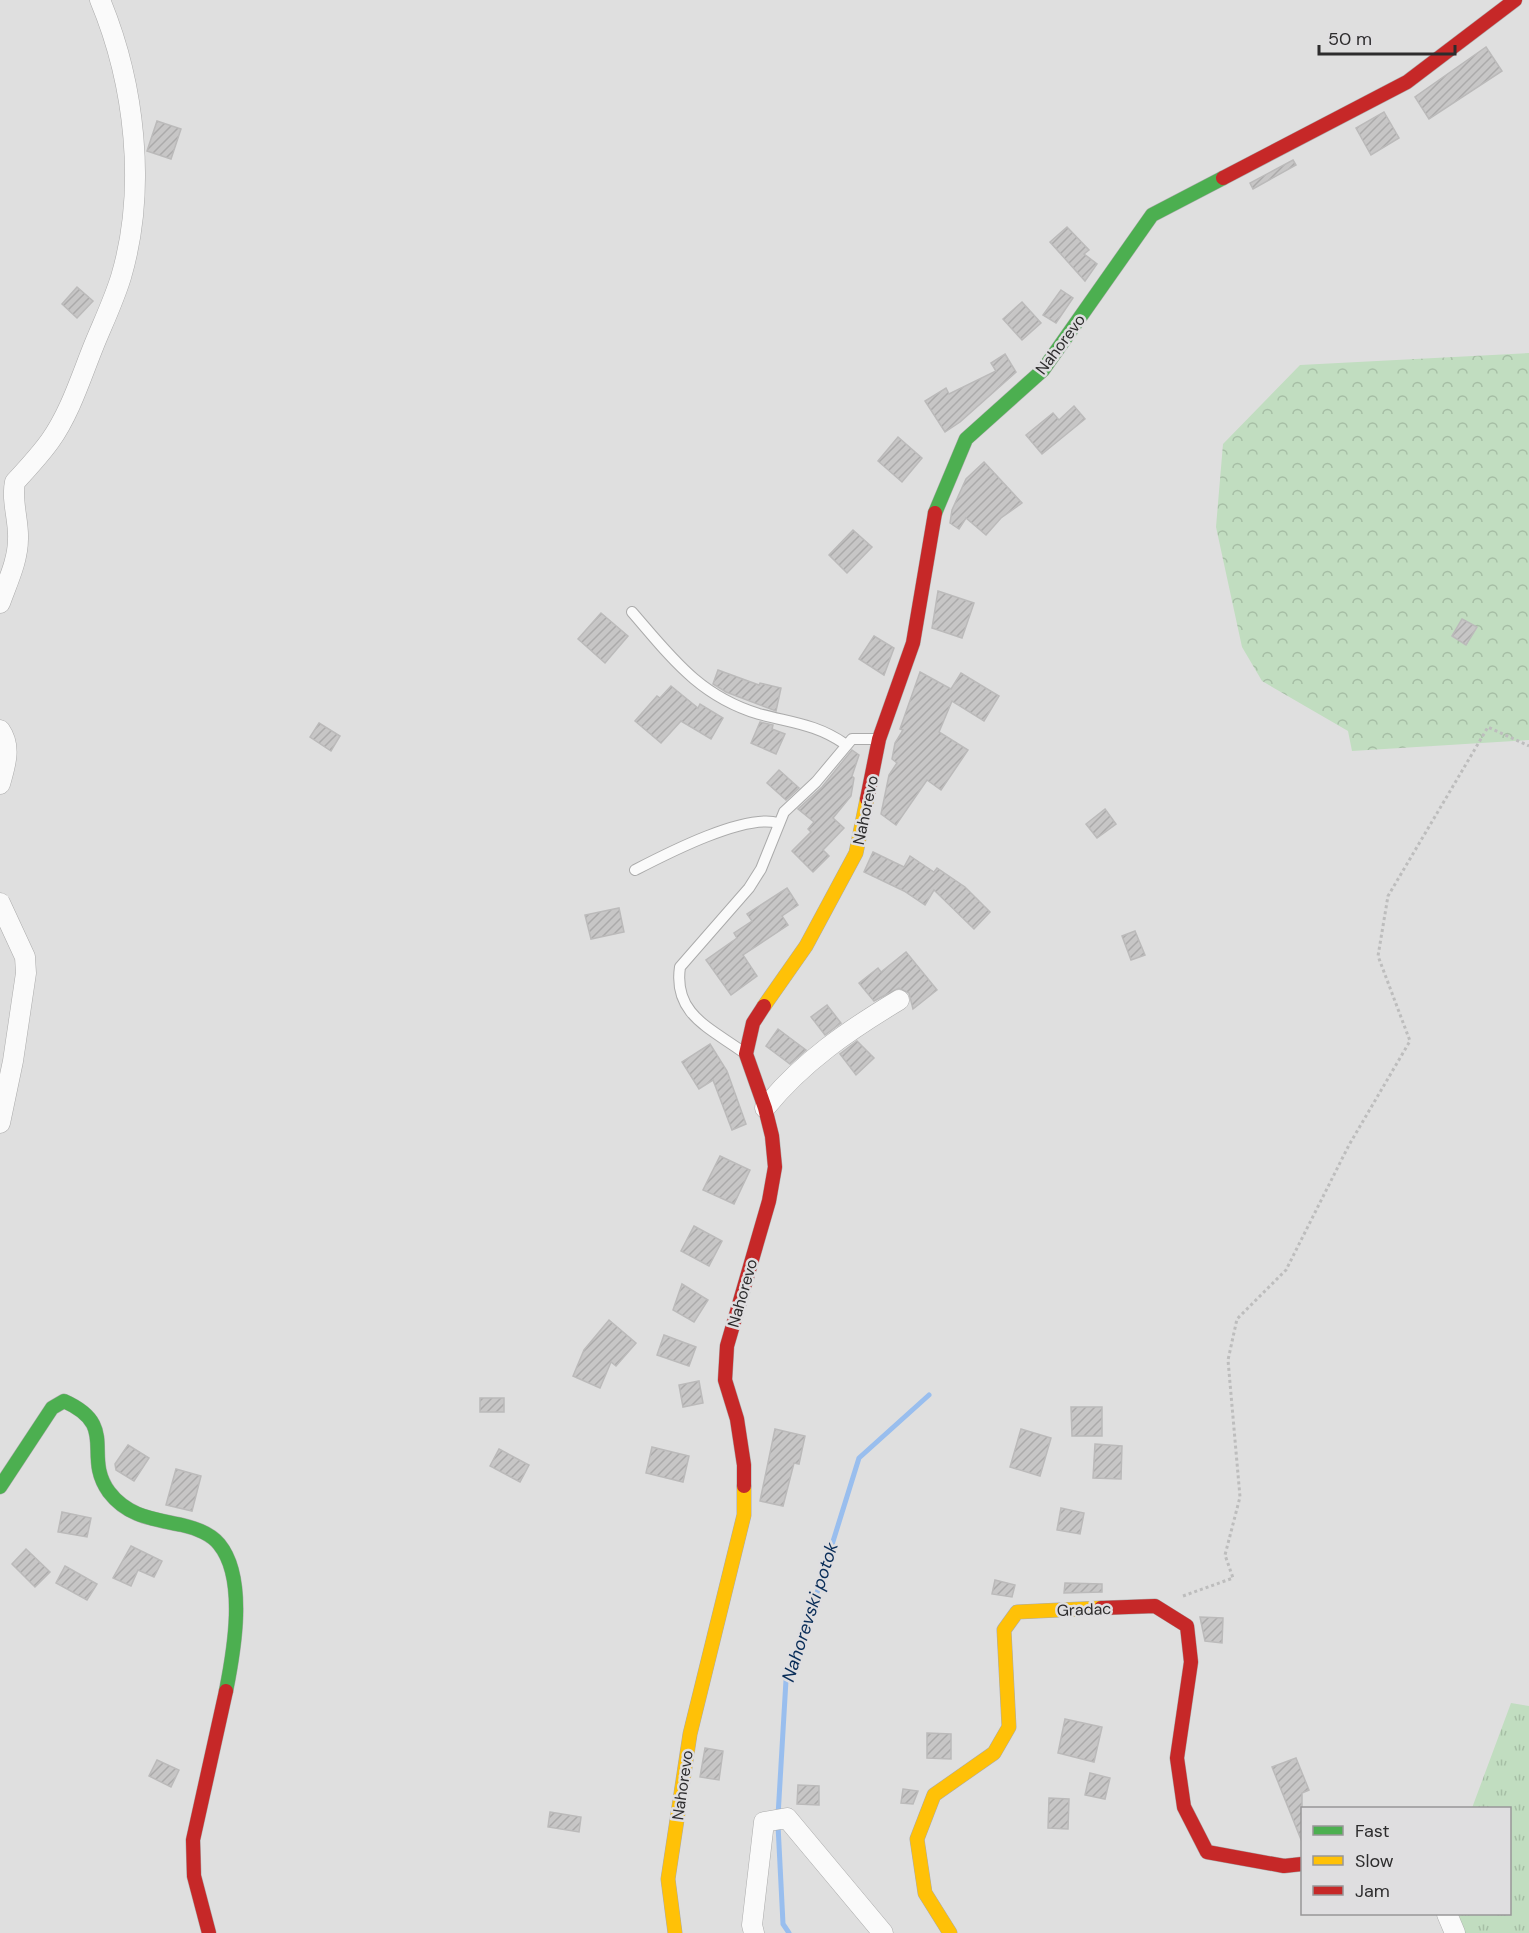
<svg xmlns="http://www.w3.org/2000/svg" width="1529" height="1933" font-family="'DM Sans',sans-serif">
<defs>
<pattern id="grass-tufts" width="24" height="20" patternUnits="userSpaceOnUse" patternTransform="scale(1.5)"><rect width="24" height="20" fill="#c1ddc0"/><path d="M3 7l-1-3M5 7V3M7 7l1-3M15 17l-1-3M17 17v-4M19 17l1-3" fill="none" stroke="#a6bea5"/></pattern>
<pattern id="forest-crowns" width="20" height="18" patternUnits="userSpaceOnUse" patternTransform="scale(1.5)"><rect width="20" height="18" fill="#c1ddc0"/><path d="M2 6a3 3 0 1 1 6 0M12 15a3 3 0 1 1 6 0" fill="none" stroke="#a6bea5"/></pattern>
<pattern id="building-hatch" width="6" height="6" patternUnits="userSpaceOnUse" patternTransform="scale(1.5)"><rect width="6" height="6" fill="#c7c6c6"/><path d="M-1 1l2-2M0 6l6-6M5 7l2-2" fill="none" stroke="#abaaaa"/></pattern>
</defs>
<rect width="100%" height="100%" fill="#dfdfdf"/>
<path fill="url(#grass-tufts)" d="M 1511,1703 L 1529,1706 L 1529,1933 L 1450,1933 L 1460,1920 L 1459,1914 L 1510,1914 L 1510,1808 L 1472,1808 Z"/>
<path fill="url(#forest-crowns)" d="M 1529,353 L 1529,740 L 1352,751 L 1348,731 L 1262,681 L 1242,647 L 1216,527 L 1223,444 L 1300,365 Z"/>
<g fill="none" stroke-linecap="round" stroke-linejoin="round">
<g stroke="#99beee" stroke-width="5">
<path d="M 778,1816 L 786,1680 L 802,1641 L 859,1458 L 929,1395"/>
<path d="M 778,1825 L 783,1924 L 789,1933"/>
</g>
</g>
<g fill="url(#building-hatch)" stroke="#bbbaba" stroke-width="1.5">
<path d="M 1486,47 L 1502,71 L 1429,119 L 1415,97 Z"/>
<path d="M 1384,112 L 1399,138 L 1371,155 L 1356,128 Z"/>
<path d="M 157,121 L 181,129 L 171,159 L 147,151 Z"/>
<path d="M 1293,160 L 1296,165 L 1253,189 L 1250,183 Z"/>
<path d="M 1067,227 L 1089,250 L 1084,254 L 1097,264 L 1085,281 L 1050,242 Z"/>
<path d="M 77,287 L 93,301 L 77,318 L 62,304 Z"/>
<path d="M 1061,290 L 1073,298 L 1056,323 L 1043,315 Z"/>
<path d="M 1022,302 L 1041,323 L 1022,340 L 1003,319 Z"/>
<path d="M 1005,354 L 1016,372 L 960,422 L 945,432 L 925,401 L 946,388 L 949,394 L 996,371 L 991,363 Z"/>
<path d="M 1074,406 L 1085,419 L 1042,454 L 1026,435 L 1053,413 L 1059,420 Z"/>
<path d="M 898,437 L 922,458 L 902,482 L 878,461 Z"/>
<path d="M 984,462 L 1022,503 L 1001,518 L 986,535 L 966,518 L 959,529 L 950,523 L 952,510 L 966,479 Z"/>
<path d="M 853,530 L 872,547 L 847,573 L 829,555 Z"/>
<path d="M 938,591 L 974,603 L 962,638 L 932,628 Z"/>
<path d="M 601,613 L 628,636 L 605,663 L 578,639 Z"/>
<path d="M 1462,619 L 1477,627 L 1466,645 L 1452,636 Z"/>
<path d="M 874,636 L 894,648 L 884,675 L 859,659 Z"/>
<path d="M 718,670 L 759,685 L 760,683 L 781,688 L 776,711 L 726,692 L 713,684 Z"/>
<path d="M 920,672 L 951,689 L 961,673 L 999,696 L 984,721 L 952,701 L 939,732 L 968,750 L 941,790 L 927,780 L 896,825 L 881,814 L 889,775 L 897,763 L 892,759 L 895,743 L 903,730 L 900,729 Z"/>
<path d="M 671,686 L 698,708 L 700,704 L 723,718 L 711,739 L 681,721 L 661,743 L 635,721 L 657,696 L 660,698 Z"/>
<path d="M 760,722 L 773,725 L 772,729 L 785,734 L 776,754 L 751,743 Z"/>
<path d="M 319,723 L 340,736 L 331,751 L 310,737 Z"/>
<path d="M 852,750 L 859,755 L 852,776 L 854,778 L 851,796 L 833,818 L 844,828 L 823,850 L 829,856 L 813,872 L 792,851 L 811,832 L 808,829 L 814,822 L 798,809 L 822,787 Z"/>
<path d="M 779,770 L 799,788 L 786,800 L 767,783 Z"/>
<path d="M 1105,809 L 1116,824 L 1097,838 L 1086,824 Z"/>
<path d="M 873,852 L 904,867 L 910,856 L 934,872 L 937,868 L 965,887 L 990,912 L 974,929 L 934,890 L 925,905 L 904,891 L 864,872 Z"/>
<path d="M 787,888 L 798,905 L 782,916 L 788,925 L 743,955 L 757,976 L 731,995 L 706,960 L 737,938 L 734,933 L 752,921 L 747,914 Z"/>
<path d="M 619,908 L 624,932 L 591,939 L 585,915 Z"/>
<path d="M 1135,931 L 1145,955 L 1131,960 L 1122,936 Z"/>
<path d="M 906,952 L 937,990 L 913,1009 L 909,993 L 899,988 L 874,1001 L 859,983 L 878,968 L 881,972 Z"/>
<path d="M 827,1005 L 841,1023 L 825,1035 L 811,1017 Z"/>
<path d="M 778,1029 L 806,1050 L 790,1064 L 766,1046 Z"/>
<path d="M 857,1041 L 874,1058 L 856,1075 L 840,1054 Z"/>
<path d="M 710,1044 L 727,1071 L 746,1124 L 732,1130 L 713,1080 L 699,1089 L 682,1062 Z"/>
<path d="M 720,1156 L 750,1170 L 734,1204 L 703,1190 Z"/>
<path d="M 694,1226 L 722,1241 L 709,1266 L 681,1251 Z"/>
<path d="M 682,1284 L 708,1300 L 694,1322 L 673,1310 Z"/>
<path d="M 609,1320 L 636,1343 L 616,1366 L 611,1362 L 600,1388 L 573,1376 L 584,1350 Z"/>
<path d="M 664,1335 L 696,1347 L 689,1366 L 657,1355 Z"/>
<path d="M 699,1381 L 703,1403 L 683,1407 L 679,1385 Z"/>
<rect x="480" y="1398" width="24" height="14"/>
<path d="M 1071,1407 L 1102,1407 L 1102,1436 L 1072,1436 Z"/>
<path d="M 775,1429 L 805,1436 L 799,1464 L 794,1463 L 783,1506 L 760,1501 Z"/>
<path d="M 1021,1429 L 1051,1438 L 1040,1476 L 1010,1467 Z"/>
<path d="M 1095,1444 L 1122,1446 L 1121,1479 L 1093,1478 Z"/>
<path d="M 128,1445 L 149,1458 L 134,1481 L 116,1470 L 115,1464 Z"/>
<path d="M 652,1447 L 689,1456 L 683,1482 L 646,1473 Z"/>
<path d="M 499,1449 L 529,1465 L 520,1482 L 490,1466 Z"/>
<path d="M 176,1469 L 201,1476 L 192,1511 L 166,1505 Z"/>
<path d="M 1061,1508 L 1084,1513 L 1080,1534 L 1057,1530 Z"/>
<path d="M 62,1512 L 91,1518 L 87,1537 L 58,1532 Z"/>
<path d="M 131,1546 L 162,1561 L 154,1577 L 138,1570 L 131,1586 L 113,1578 Z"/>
<path d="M 26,1549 L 50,1572 L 35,1587 L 12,1564 Z"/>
<path d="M 65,1566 L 97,1584 L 87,1600 L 56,1583 Z"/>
<path d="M 995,1580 L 1015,1585 L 1012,1597 L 992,1594 Z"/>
<path d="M 1065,1583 L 1102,1584 L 1102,1592 L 1064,1593 Z"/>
<path d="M 1200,1617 L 1223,1618 L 1222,1643 L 1205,1641 Z"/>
<path d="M 1065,1719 L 1102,1727 L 1094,1762 L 1058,1753 Z"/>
<path d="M 927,1733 L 951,1734 L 951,1759 L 927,1758 Z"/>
<path d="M 705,1748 L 723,1751 L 719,1780 L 700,1777 Z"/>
<path d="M 1296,1758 L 1309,1790 L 1302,1793 L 1302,1842 L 1272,1767 Z"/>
<path d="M 157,1760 L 179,1770 L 171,1787 L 149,1776 Z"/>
<path d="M 1090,1773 L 1110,1778 L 1105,1799 L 1085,1795 Z"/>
<path d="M 798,1785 L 819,1786 L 819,1805 L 797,1804 Z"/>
<path d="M 903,1789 L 918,1791 L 913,1804 L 901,1803 Z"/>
<path d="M 1049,1798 L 1069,1799 L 1068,1829 L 1048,1828 Z"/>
<path d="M 550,1812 L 581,1817 L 579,1832 L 548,1827 Z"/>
</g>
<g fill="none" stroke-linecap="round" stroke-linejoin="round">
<g stroke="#ababab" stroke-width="12">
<g id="lane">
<path d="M 632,612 C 671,657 699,696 759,714 C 792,723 816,724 845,744"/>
<path d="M 635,870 C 666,854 745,813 778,823"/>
<path d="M 743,1052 C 710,1028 673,1014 680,967 L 749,888 L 761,869 L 784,812 L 816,782 L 852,739 L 878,739"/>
</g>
</g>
<g stroke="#ababab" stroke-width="21">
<g id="street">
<path d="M 0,603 C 7,583 18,561 18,539 C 19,521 11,500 15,482 C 27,469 40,455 50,441 C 70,413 81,377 94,345 C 103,323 114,300 121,277 C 147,189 135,84 100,0"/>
<path d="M 0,730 C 12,747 5,766 0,784"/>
<path d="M 0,903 L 25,957 L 26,973 L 13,1061 L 0,1123"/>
<path d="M 765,1108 C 802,1062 849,1030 899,1000"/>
<path d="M 1447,1914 L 1455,1933"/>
<path d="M 754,1933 L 752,1925 L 764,1822 L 787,1818 L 883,1933"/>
</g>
</g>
<g stroke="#ababab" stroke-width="15">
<g id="fast">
<path d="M 935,513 L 966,439 L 1043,370 L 1152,215 L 1223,178"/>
<path d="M 0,1487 L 52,1408 L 64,1401 C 120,1426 82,1455 109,1492 C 128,1517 154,1519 182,1525 C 195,1528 210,1533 219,1544 C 247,1578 234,1651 226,1691"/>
</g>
</g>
<g stroke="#ababab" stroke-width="15">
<g id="slow">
<path d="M 764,1006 L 806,946 L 856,853 L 867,799"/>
<path d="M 675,1933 L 668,1879 L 690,1734 L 744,1515 L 744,1486"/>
<path d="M 950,1933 L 925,1893 L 917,1839 L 934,1795 L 994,1753 L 1009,1727 L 1004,1630 L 1017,1612 L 1101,1608"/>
</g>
</g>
<g stroke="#ababab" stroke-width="15">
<g id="jam">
<path d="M 1223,178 L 1407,82 L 1515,0"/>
<path d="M 867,799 L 879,739 L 913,643 L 935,513"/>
<path d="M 744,1486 L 744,1465 L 737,1419 L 725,1380 L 727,1346 L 769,1201 L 775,1167 L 772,1136 L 765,1108 L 746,1054 L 753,1023 L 764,1006"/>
<path d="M 1101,1608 L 1155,1606 L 1187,1626 L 1191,1662 L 1177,1758 L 1184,1807 L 1207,1852 L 1284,1866 L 1302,1864"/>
<path d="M 209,1933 L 194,1876 L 193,1840 L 226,1691"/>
</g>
</g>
<path stroke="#bdbdbd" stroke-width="3" stroke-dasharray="3 3" stroke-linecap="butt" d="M 1183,1596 L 1233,1578 L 1225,1555 L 1240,1497 L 1228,1360 L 1237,1319 L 1286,1270 L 1349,1145 L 1410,1041 L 1378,956 L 1388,896 L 1488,727 L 1529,746"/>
<use href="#lane" stroke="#fafafa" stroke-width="10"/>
<use href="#street" stroke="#fafafa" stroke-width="20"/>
<use href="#fast" stroke="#4caf50" stroke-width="14"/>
<use href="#slow" stroke="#ffc107" stroke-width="14"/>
<use href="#jam" stroke="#c62828" stroke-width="14"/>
</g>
<g text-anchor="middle" stroke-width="5" stroke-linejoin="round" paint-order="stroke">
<g font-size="16" fill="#2d2c2d" stroke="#dfdee0">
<text transform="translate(1060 344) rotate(-53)" y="6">Nahorevo</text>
<text transform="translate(865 810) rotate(-78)" y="6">Nahorevo</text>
<text transform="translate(742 1293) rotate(-74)" y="6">Nahorevo</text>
<text transform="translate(1084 1609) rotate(-2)" y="6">Gradac</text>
<text transform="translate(682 1785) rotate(-82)" y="6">Nahorevo</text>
</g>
<g font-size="18" font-style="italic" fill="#092d58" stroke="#dfdee0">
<text transform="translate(810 1612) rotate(-72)" y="6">Nahorevski potok</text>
</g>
</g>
<rect x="1301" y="1807" width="210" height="108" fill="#dfdee0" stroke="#989798" stroke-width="1.5"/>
<rect x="1313" y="1826" width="30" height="9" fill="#4caf50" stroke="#989798" stroke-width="1.5"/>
<text x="1355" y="1837" font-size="18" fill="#2d2c2d">Fast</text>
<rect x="1313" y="1856" width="30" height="9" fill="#ffc107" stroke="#989798" stroke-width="1.5"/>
<text x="1355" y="1867" font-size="18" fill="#2d2c2d">Slow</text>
<rect x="1313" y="1886" width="30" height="9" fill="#c62828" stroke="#989798" stroke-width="1.5"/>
<text x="1355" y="1897" font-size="18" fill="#2d2c2d">Jam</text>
<path d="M1319 45v9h136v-9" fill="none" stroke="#2d2c2d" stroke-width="3"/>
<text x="1328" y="45" font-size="18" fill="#2d2c2d" stroke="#dfdee0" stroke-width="4.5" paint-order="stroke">50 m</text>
</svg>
